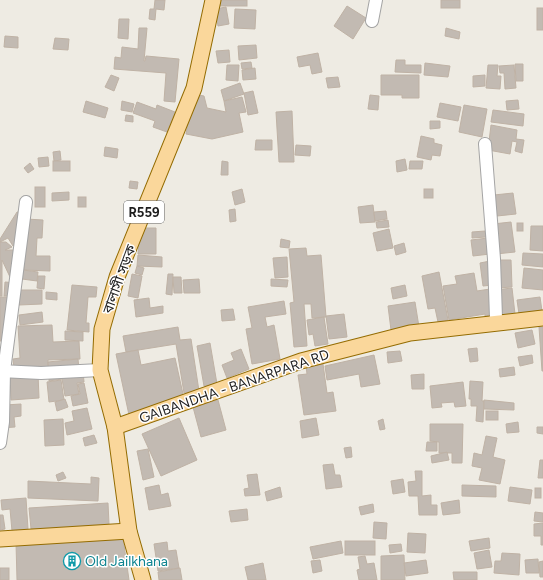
<svg xmlns="http://www.w3.org/2000/svg" width="543" height="580" font-family="Figtree,'Noto Sans Bengali',sans-serif">
<rect width="100%" height="100%" fill="#eeebe3"/>
<g fill="#c2bab2" stroke="#bfb2a5">
<path d="M 155,0 L 165,0 L 164,10 L 156,9 L 155,20 L 149,19 L 150,9 L 154,9 Z"/>
<rect x="217" y="0" width="30" height="6"/>
<rect x="441" y="0" width="19" height="8"/>
<path d="M 347,6 L 366,18 L 353,39 L 334,26 Z"/>
<path d="M 226,7 L 229,24 L 218,26 L 215,9 Z"/>
<rect x="537" y="8" width="6" height="22"/>
<path d="M 235,9 L 256,10 L 255,29 L 234,28 Z"/>
<path d="M 119,19 L 129,19 L 128,39 L 118,38 Z"/>
<path d="M 139,28 L 147,28 L 144,61 L 145,61 L 146,56 L 179,59 L 175,102 L 164,101 L 166,73 L 114,69 L 115,57 L 121,58 L 122,47 L 138,49 Z"/>
<path d="M 446,28 L 460,32 L 459,39 L 445,36 Z"/>
<path d="M 5,36 L 18,37 L 18,48 L 4,47 Z"/>
<path d="M 55,38 L 69,39 L 68,50 L 53,49 Z"/>
<path d="M 256,45 L 257,58 L 239,60 L 238,46 Z"/>
<path d="M 229,50 L 230,62 L 218,63 L 216,51 Z"/>
<path d="M 318,53 L 322,72 L 312,74 L 310,65 L 299,67 L 297,57 Z"/>
<path d="M 396,60 L 405,60 L 405,65 L 421,65 L 421,73 L 395,72 Z"/>
<path d="M 251,62 L 252,68 L 242,69 L 241,63 Z"/>
<path d="M 425,63 L 450,66 L 448,77 L 424,75 Z"/>
<path d="M 515,64 L 523,64 L 523,81 L 516,81 Z"/>
<path d="M 227,65 L 239,65 L 238,81 L 226,80 Z"/>
<path d="M 488,65 L 498,65 L 497,76 L 501,76 L 500,89 L 486,88 Z"/>
<path d="M 514,65 L 516,88 L 505,89 L 504,73 L 500,73 L 499,66 Z"/>
<path d="M 255,68 L 256,79 L 243,80 L 242,70 Z"/>
<path d="M 111,75 L 119,78 L 114,91 L 105,87 Z"/>
<path d="M 381,75 L 419,75 L 419,98 L 402,98 L 402,95 L 381,95 Z"/>
<path d="M 485,75 L 485,86 L 473,87 L 473,76 Z"/>
<path d="M 338,77 L 340,87 L 328,88 L 326,78 Z"/>
<path d="M 240,83 L 244,94 L 224,101 L 221,90 Z"/>
<path d="M 253,91 L 258,113 L 248,115 L 244,93 Z"/>
<path d="M 193,94 L 204,96 L 207,108 L 226,112 L 224,101 L 242,97 L 246,112 L 239,113 L 243,132 L 212,139 L 186,134 Z"/>
<path d="M 370,95 L 379,96 L 378,110 L 368,109 Z"/>
<path d="M 518,100 L 519,109 L 507,110 L 506,101 Z"/>
<path d="M 86,101 L 108,108 L 105,118 L 83,112 Z"/>
<path d="M 122,101 L 134,104 L 132,112 L 121,110 Z"/>
<path d="M 137,102 L 156,109 L 157,105 L 175,112 L 167,132 L 153,127 L 155,121 L 133,113 Z"/>
<path d="M 440,103 L 461,107 L 458,121 L 437,117 Z"/>
<path d="M 464,105 L 487,109 L 482,137 L 459,132 Z"/>
<path d="M 493,110 L 524,114 L 523,126 L 491,122 Z"/>
<path d="M 292,111 L 294,162 L 279,162 L 276,112 Z"/>
<path d="M 126,115 L 133,116 L 133,122 L 125,121 Z"/>
<path d="M 430,121 L 440,121 L 440,128 L 430,129 Z"/>
<path d="M 491,125 L 517,130 L 516,139 L 524,140 L 522,153 L 515,151 L 517,142 L 512,141 L 510,154 L 488,150 Z"/>
<path d="M 421,136 L 434,139 L 434,143 L 442,145 L 440,156 L 432,155 L 431,160 L 417,157 Z"/>
<path d="M 256,140 L 272,140 L 272,150 L 255,150 Z"/>
<path d="M 296,145 L 311,146 L 310,156 L 295,155 Z"/>
<path d="M 105,147 L 118,149 L 117,158 L 104,156 Z"/>
<path d="M 60,151 L 61,160 L 54,161 L 53,152 Z"/>
<path d="M 48,157 L 49,166 L 39,167 L 38,158 Z"/>
<path d="M 405,159 L 407,170 L 397,172 L 396,161 Z"/>
<rect x="53" y="161" width="17" height="10"/>
<path d="M 222,161 L 228,162 L 228,175 L 221,175 Z"/>
<path d="M 410,161 L 423,161 L 422,169 L 409,169 Z"/>
<path d="M 30,163 L 34,169 L 28,173 L 24,168 Z"/>
<path d="M 130,181 L 138,182 L 137,189 L 129,188 Z"/>
<rect x="35" y="187" width="10" height="20"/>
<path d="M 242,189 L 245,202 L 235,205 L 232,192 Z"/>
<rect x="424" y="189" width="9" height="9"/>
<path d="M 69,192 L 69,200 L 52,201 L 52,193 Z"/>
<path d="M 513,193 L 516,214 L 497,216 L 494,195 Z"/>
<rect x="78" y="197" width="8" height="10"/>
<path d="M 373,205 L 375,222 L 360,223 L 358,207 Z"/>
<path d="M 235,209 L 236,221 L 230,222 L 229,210 Z"/>
<path d="M 386,211 L 387,219 L 375,221 L 374,212 Z"/>
<path d="M 17,212 L 19,212 L 19,243 L 13,246 L 8,238 L 0,242 L 0,239 Z"/>
<path d="M 26,219 L 43,220 L 42,238 L 37,238 L 36,256 L 50,256 L 50,271 L 24,270 Z"/>
<path d="M 388,220 L 389,227 L 377,228 L 376,222 Z"/>
<path d="M 511,222 L 515,252 L 496,254 L 493,224 Z"/>
<rect x="517" y="223" width="6" height="8"/>
<path d="M 531,226 L 543,226 L 543,251 L 530,250 Z"/>
<path d="M 140,228 L 156,228 L 156,254 L 138,254 Z"/>
<path d="M 389,229 L 393,248 L 377,251 L 373,233 Z"/>
<path d="M 485,231 L 486,237 L 472,238 L 472,232 Z"/>
<path d="M 488,238 L 490,254 L 473,256 L 471,240 Z"/>
<path d="M 281,239 L 290,241 L 289,248 L 280,247 Z"/>
<path d="M 0,242 L 6,242 L 12,247 L 5,250 L 19,250 L 19,277 L 10,277 L 2,260 L 2,296 L 0,296 Z"/>
<path d="M 404,243 L 406,252 L 396,255 L 394,246 Z"/>
<path d="M 306,248 L 307,256 L 321,255 L 326,317 L 312,318 L 311,304 L 304,304 L 307,346 L 294,347 L 290,303 L 294,302 L 289,249 Z"/>
<path d="M 523,253 L 543,254 L 543,267 L 522,265 Z"/>
<path d="M 138,255 L 162,257 L 162,267 L 137,266 Z"/>
<path d="M 287,257 L 288,277 L 275,278 L 273,258 Z"/>
<path d="M 498,260 L 511,260 L 512,287 L 498,288 Z"/>
<path d="M 490,261 L 493,285 L 483,286 L 480,263 Z"/>
<path d="M 137,266 L 144,268 L 142,275 L 135,273 Z"/>
<path d="M 524,268 L 543,270 L 543,290 L 522,288 Z"/>
<path d="M 23,270 L 38,272 L 37,281 L 22,279 Z"/>
<path d="M 439,272 L 448,320 L 438,322 L 435,308 L 428,309 L 422,276 Z"/>
<path d="M 474,273 L 477,291 L 490,289 L 495,314 L 485,316 L 485,314 L 449,320 L 443,286 L 457,284 L 455,276 Z"/>
<path d="M 132,274 L 142,276 L 138,298 L 128,296 Z"/>
<path d="M 168,274 L 173,274 L 172,295 L 166,294 Z"/>
<path d="M 38,276 L 45,276 L 44,289 L 37,288 Z"/>
<path d="M 173,277 L 181,277 L 182,293 L 174,293 Z"/>
<path d="M 199,279 L 200,293 L 184,293 L 183,280 Z"/>
<path d="M 271,279 L 288,280 L 287,287 L 271,286 Z"/>
<path d="M 5,282 L 17,283 L 16,296 L 4,296 Z"/>
<path d="M 72,285 L 97,287 L 96,297 L 88,297 L 86,323 L 89,323 L 89,332 L 67,330 Z"/>
<path d="M 405,285 L 407,296 L 393,299 L 391,288 Z"/>
<path d="M 512,288 L 515,314 L 498,316 L 495,290 Z"/>
<path d="M 19,290 L 42,290 L 42,304 L 19,305 Z"/>
<path d="M 46,292 L 57,293 L 57,300 L 46,299 Z"/>
<path d="M 0,297 L 15,297 L 13,341 L 0,341 Z"/>
<path d="M 540,297 L 542,311 L 519,314 L 517,300 Z"/>
<path d="M 149,298 L 150,308 L 163,306 L 163,313 L 136,317 L 134,300 Z"/>
<path d="M 284,301 L 286,314 L 265,317 L 267,327 L 274,325 L 280,359 L 252,364 L 246,329 L 252,328 L 248,307 Z"/>
<path d="M 415,302 L 419,327 L 391,330 L 388,306 Z"/>
<path d="M 233,309 L 235,320 L 222,321 L 221,310 Z"/>
<path d="M 42,312 L 43,322 L 20,325 L 19,315 Z"/>
<path d="M 344,314 L 347,337 L 329,339 L 326,316 Z"/>
<path d="M 324,317 L 328,344 L 315,346 L 313,334 L 309,335 L 307,320 Z"/>
<path d="M 52,325 L 53,342 L 79,341 L 80,359 L 48,360 L 48,368 L 14,368 L 13,359 L 20,358 L 18,326 Z"/>
<path d="M 178,327 L 180,340 L 191,339 L 199,391 L 184,393 L 176,344 L 126,352 L 123,336 Z"/>
<path d="M 539,327 L 543,327 L 543,371 L 542,371 Z"/>
<path d="M 532,330 L 535,344 L 518,348 L 515,333 Z"/>
<path d="M 65,331 L 83,332 L 83,341 L 65,340 Z"/>
<path d="M 210,343 L 217,384 L 204,386 L 197,346 Z"/>
<path d="M 477,348 L 478,361 L 470,362 L 468,349 Z"/>
<path d="M 241,349 L 249,369 L 227,378 L 222,365 L 234,360 L 231,353 Z"/>
<path d="M 138,350 L 141,365 L 175,358 L 185,403 L 129,415 L 116,354 Z"/>
<path d="M 400,351 L 402,361 L 388,363 L 387,352 Z"/>
<path d="M 374,355 L 380,384 L 361,387 L 359,374 L 327,380 L 325,366 Z"/>
<path d="M 532,355 L 533,363 L 520,366 L 518,357 Z"/>
<path d="M 78,359 L 79,369 L 49,371 L 48,362 Z"/>
<path d="M 323,364 L 327,393 L 333,392 L 336,411 L 304,415 L 298,375 L 307,374 L 306,366 Z"/>
<path d="M 514,367 L 515,375 L 500,377 L 499,369 Z"/>
<path d="M 83,371 L 84,382 L 77,383 L 79,394 L 65,396 L 62,379 L 49,381 L 49,378 Z"/>
<path d="M 38,374 L 39,398 L 11,400 L 10,375 Z"/>
<path d="M 424,374 L 424,389 L 412,389 L 411,375 Z"/>
<path d="M 61,380 L 64,400 L 49,402 L 47,382 Z"/>
<path d="M 470,381 L 483,382 L 482,401 L 484,401 L 483,422 L 476,421 L 477,406 L 471,406 L 471,399 L 469,399 Z"/>
<path d="M 463,382 L 466,406 L 455,407 L 454,402 L 441,403 L 442,407 L 432,408 L 430,386 Z"/>
<path d="M 84,383 L 88,403 L 73,406 L 71,396 L 80,394 L 78,384 Z"/>
<path d="M 65,399 L 68,407 L 57,411 L 55,402 Z"/>
<path d="M 218,400 L 226,430 L 201,437 L 193,407 Z"/>
<path d="M 484,400 L 514,403 L 514,410 L 484,409 Z"/>
<path d="M 21,404 L 21,416 L 14,417 L 15,427 L 1,428 L 5,405 Z"/>
<path d="M 87,408 L 92,429 L 67,435 L 65,423 L 74,421 L 72,411 Z"/>
<rect x="486" y="411" width="12" height="9"/>
<path d="M 179,418 L 197,460 L 161,476 L 142,434 Z"/>
<path d="M 316,418 L 319,435 L 302,438 L 300,421 Z"/>
<path d="M 63,419 L 64,445 L 45,446 L 44,420 Z"/>
<path d="M 383,419 L 385,429 L 380,430 L 378,421 Z"/>
<path d="M 518,422 L 519,432 L 507,433 L 506,424 Z"/>
<path d="M 430,424 L 463,424 L 462,463 L 452,463 L 452,453 L 439,453 L 439,442 L 430,441 Z"/>
<path d="M 537,427 L 543,427 L 543,434 L 537,433 Z"/>
<path d="M 94,435 L 97,443 L 85,446 L 83,438 Z"/>
<path d="M 486,436 L 497,438 L 493,457 L 505,460 L 500,484 L 479,480 L 482,468 L 472,466 L 474,453 L 482,455 Z"/>
<path d="M 427,442 L 437,442 L 437,451 L 426,451 Z"/>
<path d="M 351,447 L 352,457 L 346,458 L 344,448 Z"/>
<path d="M 148,449 L 154,477 L 143,480 L 137,451 Z"/>
<path d="M 447,452 L 449,460 L 432,463 L 431,456 Z"/>
<path d="M 540,460 L 543,460 L 543,478 L 538,478 Z"/>
<path d="M 333,464 L 335,475 L 340,475 L 342,487 L 326,489 L 323,465 Z"/>
<path d="M 415,471 L 422,471 L 422,496 L 431,495 L 431,505 L 437,505 L 437,515 L 419,515 L 418,496 L 409,496 L 408,482 L 416,481 Z"/>
<path d="M 63,472 L 66,478 L 58,481 L 56,475 Z"/>
<path d="M 257,474 L 260,495 L 245,496 L 244,489 L 249,488 L 247,475 Z"/>
<path d="M 91,477 L 99,478 L 98,501 L 28,498 L 28,481 L 91,484 Z"/>
<path d="M 403,479 L 405,492 L 393,494 L 391,481 Z"/>
<path d="M 159,485 L 161,495 L 168,493 L 171,506 L 149,510 L 145,488 Z"/>
<path d="M 462,485 L 496,486 L 496,497 L 462,496 Z"/>
<path d="M 280,487 L 282,497 L 267,501 L 265,492 Z"/>
<path d="M 510,487 L 532,490 L 530,504 L 508,501 Z"/>
<rect x="535" y="488" width="6" height="10"/>
<path d="M 26,498 L 28,529 L 12,531 L 10,509 L 2,510 L 1,500 Z"/>
<path d="M 459,500 L 460,513 L 443,515 L 441,503 Z"/>
<path d="M 108,503 L 109,524 L 31,529 L 29,508 Z"/>
<path d="M 373,504 L 374,512 L 361,515 L 359,507 Z"/>
<path d="M 247,509 L 248,520 L 231,522 L 229,511 Z"/>
<path d="M 535,512 L 543,513 L 543,522 L 534,521 Z"/>
<path d="M 0,515 L 3,515 L 5,529 L 0,530 Z"/>
<path d="M 374,522 L 387,523 L 386,539 L 373,538 Z"/>
<path d="M 543,523 L 543,545 L 541,545 L 541,536 L 534,536 L 534,524 Z"/>
<path d="M 408,533 L 426,534 L 425,553 L 407,552 Z"/>
<path d="M 123,538 L 129,580 L 17,580 L 16,543 Z"/>
<path d="M 489,538 L 490,548 L 471,551 L 469,541 Z"/>
<path d="M 341,541 L 343,553 L 313,559 L 310,547 Z"/>
<rect x="345" y="541" width="30" height="14"/>
<path d="M 167,542 L 168,551 L 176,550 L 179,568 L 158,571 L 154,544 Z"/>
<path d="M 401,544 L 402,551 L 390,553 L 389,545 Z"/>
<path d="M 489,550 L 492,567 L 477,569 L 474,553 Z"/>
<path d="M 502,553 L 520,554 L 519,575 L 494,573 L 495,561 L 501,561 Z"/>
<path d="M 404,555 L 405,580 L 381,580 L 381,556 Z"/>
<path d="M 365,556 L 367,564 L 374,563 L 377,580 L 359,580 L 357,570 L 360,569 L 358,557 Z"/>
<path d="M 538,559 L 539,573 L 526,573 L 525,560 Z"/>
<path d="M 320,560 L 322,571 L 313,573 L 311,561 Z"/>
<path d="M 426,560 L 428,573 L 406,576 L 404,563 Z"/>
<path d="M 543,561 L 543,577 L 540,577 L 539,562 Z"/>
<path d="M 263,563 L 266,580 L 248,580 L 245,567 Z"/>
<rect x="0" y="568" width="9" height="12"/>
<path d="M 180,568 L 182,580 L 159,580 L 158,572 Z"/>
<path d="M 453,572 L 477,572 L 477,580 L 454,580 Z"/>
</g>
<g fill="none" stroke-linecap="round" stroke-linejoin="round">
<g stroke="#a4a4a4" stroke-width="14">
<g id="minor">
<path d="M 372,21 L 376,0"/>
<path d="M 485,144 L 494,259 L 496,318 L 492,324"/>
<path d="M 0,371 L 41,373 L 100,370"/>
<path d="M 0,443 L 3,422 L 4,371 L 26,202"/>
</g>
</g>
<g stroke="#946c02" stroke-width="17">
<g id="major">
<path d="M 115,427 L 301,361 L 410,333 L 543,318"/>
<path d="M 0,539 L 129,531"/>
<path d="M 143,580 L 129,531 L 115,427 L 100,370 L 102,329 L 117,277 L 194,88 L 213,0"/>
</g>
</g>
<use href="#minor" stroke="#fff" stroke-width="12"/>
<use href="#major" stroke="#fad79b" stroke-width="15"/>
</g>
<defs>
<g id="building-ring" transform="scale(0.9)"><circle r="9.5" fill="#fff" stroke="#0f9aa8" stroke-width="1.5"/><path d="M-4-6H4V6H1V3H-1V6H-4ZM-2.5-4.3h1.7v1.8h-1.7ZM.8-4.3h1.7v1.8H.8ZM-2.5-1h1.7V.8h-1.7ZM.8-1h1.7V.8H.8Z" fill="#0f9aa8"/></g>
</defs>
<g fill-rule="evenodd">
<use href="#building-ring" x="72" y="561"/>
</g>
<g text-anchor="middle" stroke-width="3" stroke-linejoin="round" paint-order="stroke">
<rect fill="#fff" stroke="#616161" stroke-width="1" x="124" y="201" width="40" height="22" rx="3"/>
<g font-size="13" font-weight="bold" fill="#1d1d1d">
<text x="144" y="217">R559</text>
</g>
<g font-size="14" fill="#1d1d1d" stroke="#fff">
<text transform="translate(119 279) rotate(-70)" y="5">বালাসী সড়ক</text>
<text transform="translate(234 386) rotate(-19)" y="5">GAIBANDHA - BANARPARA RD</text>
</g>
<g font-size="14" fill="#0d838f" stroke="#fff" text-anchor="start">
<text x="85" y="566">Old Jailkhana</text>
</g>
</g>
</svg>
